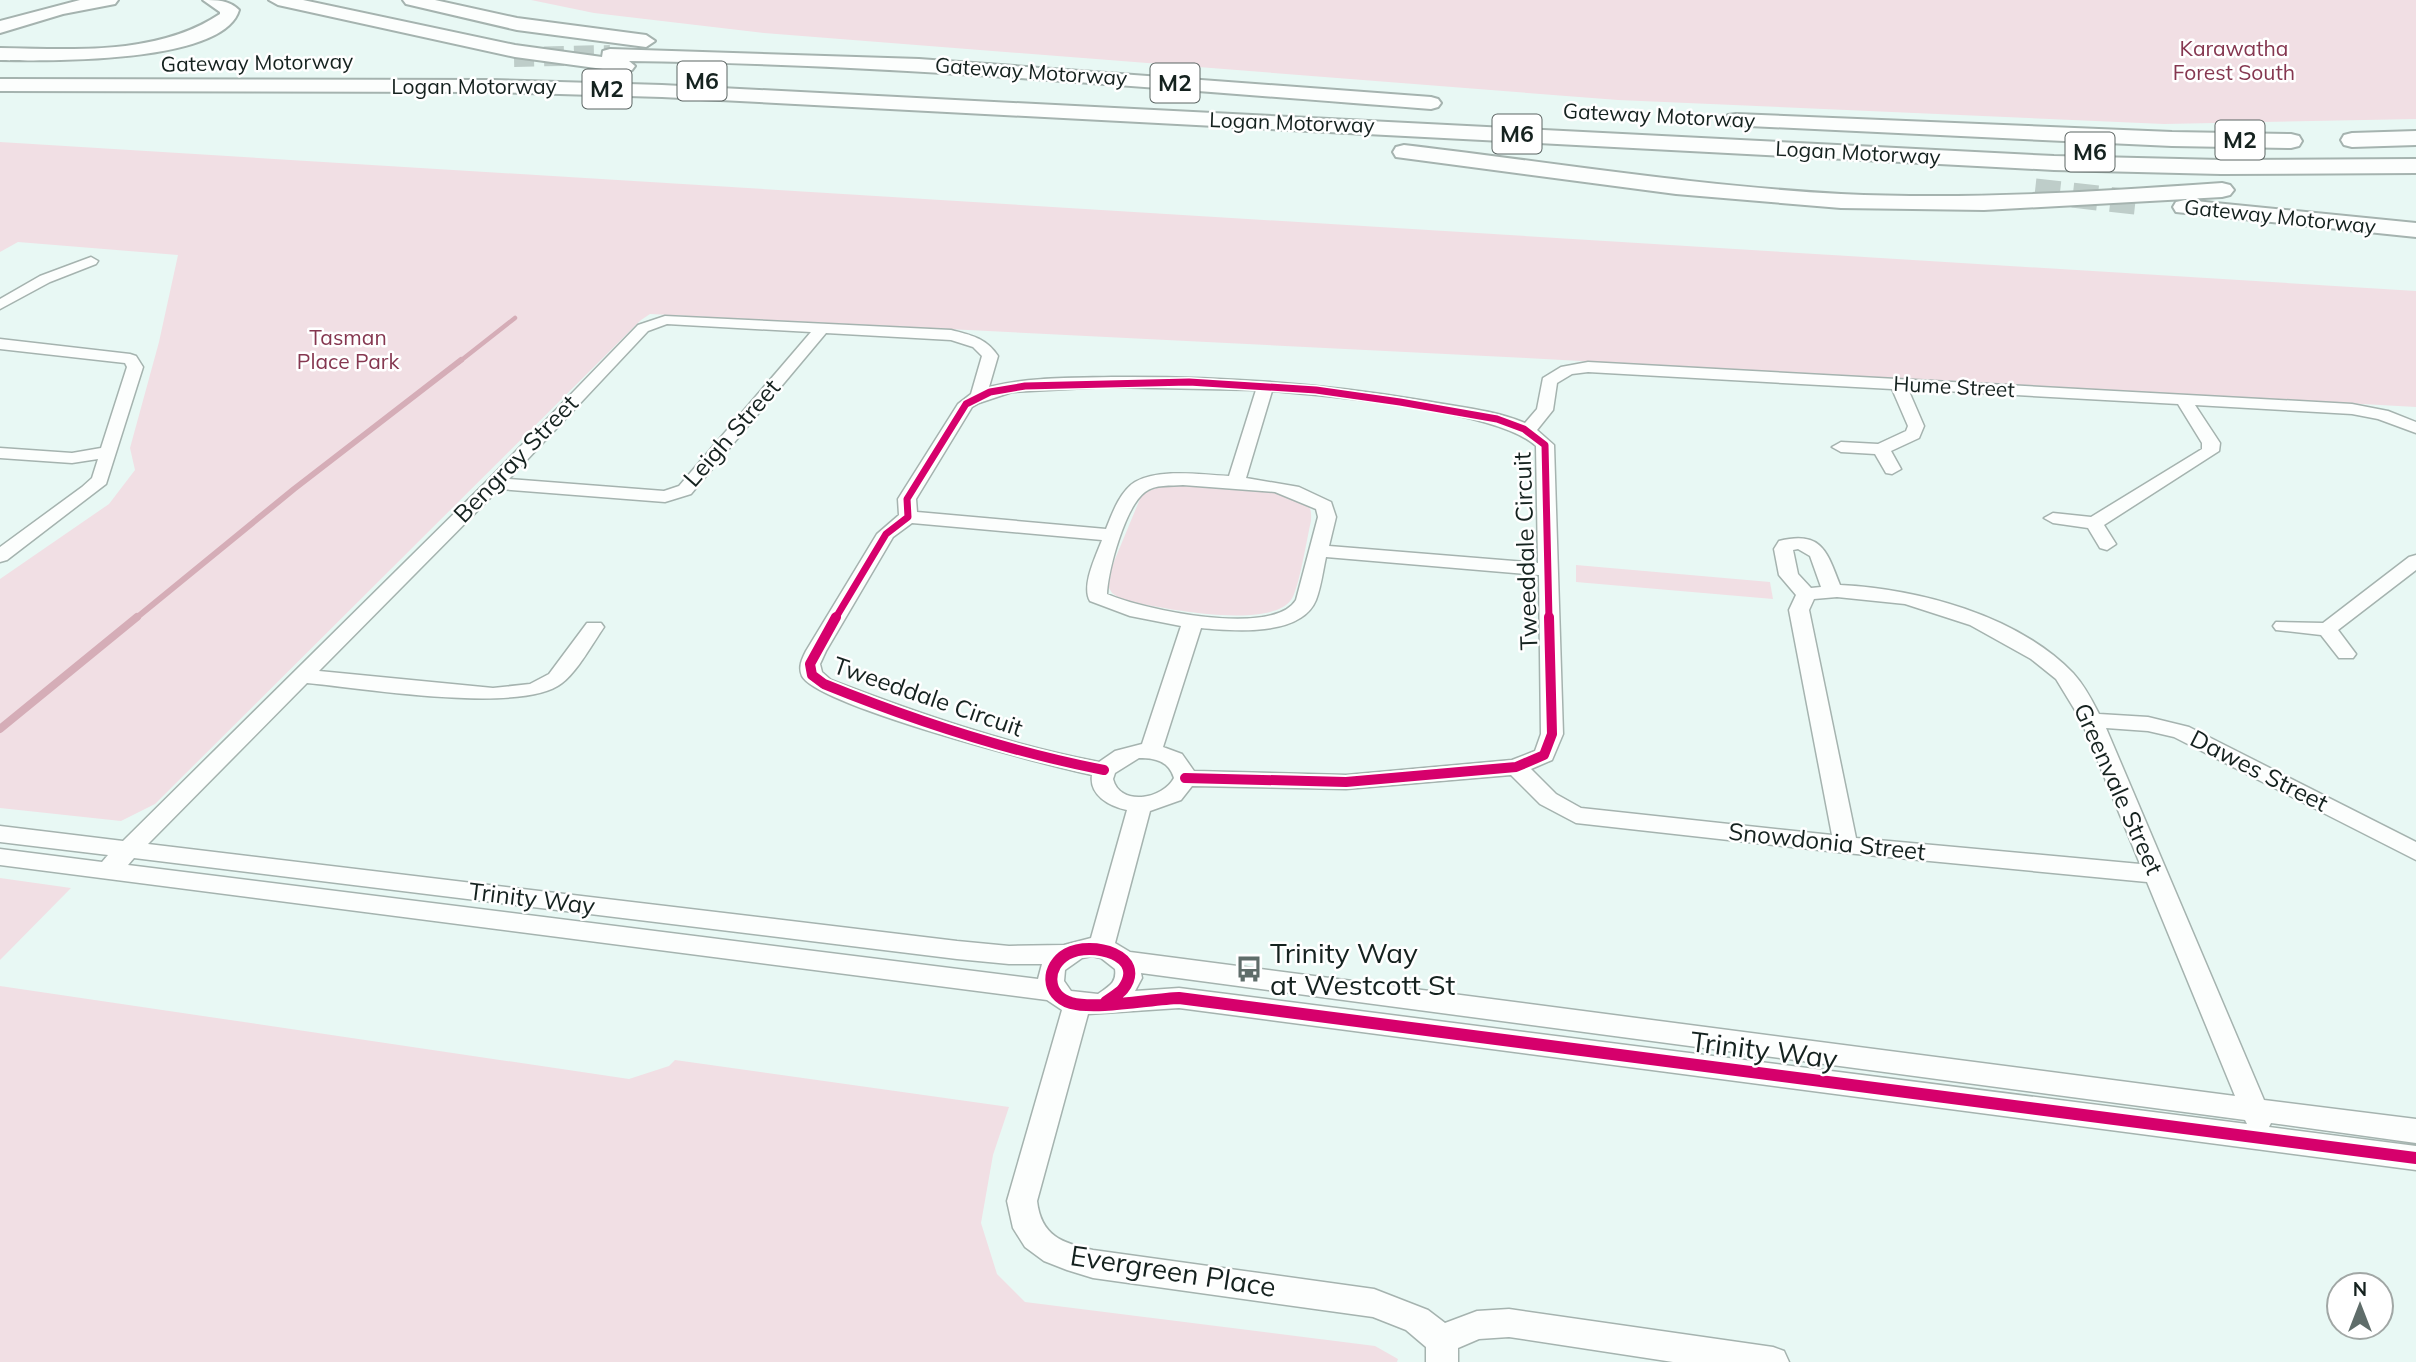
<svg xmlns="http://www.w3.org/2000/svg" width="2416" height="1362" font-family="Mulish,sans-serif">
<rect width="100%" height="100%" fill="#e8f8f4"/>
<g fill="#f1dfe4">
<path d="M 531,0 L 2416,0 L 2416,119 L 2164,124 L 1618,100 L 764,33 L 594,13 Z"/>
<path d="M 0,142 L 2416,291 L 2416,407 L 1526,358 L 650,314 L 641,320 L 155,804 L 121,821 L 0,808 L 0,579 L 109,504 L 135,470 L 130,448 L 159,342 L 178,255 L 18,242 L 0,252 Z"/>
<path d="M 1161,486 C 1193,485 1285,485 1308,505 C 1312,510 1311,516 1311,521 C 1307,537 1299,590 1291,600 C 1268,631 1156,607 1122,600 L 1112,593 L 1106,583 L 1108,576 L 1142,494 Z"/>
<path d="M 1576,565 L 1770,582 L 1773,599 L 1576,582 Z"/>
<path d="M 0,878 L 71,888 L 0,960 Z"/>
<path d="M 0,986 L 629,1079 L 669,1066 L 675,1060 L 1009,1107 L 993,1155 L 981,1223 L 997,1274 L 1025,1302 L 1375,1346 L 1398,1359 L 1397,1362 L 0,1362 Z"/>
</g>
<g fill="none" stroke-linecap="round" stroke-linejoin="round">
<path stroke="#d5adb7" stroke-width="4.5" d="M 459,362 L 515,318"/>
<path stroke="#d5adb7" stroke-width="6" d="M 135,619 L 294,489 L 461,360"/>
<path stroke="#d5adb7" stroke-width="8" d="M 0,729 L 137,617"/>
<path stroke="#becdc9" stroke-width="20" stroke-dasharray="20 10" stroke-linecap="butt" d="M 514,57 L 610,55"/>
<path stroke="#becdc9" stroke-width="25" stroke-dasharray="25 13" stroke-linecap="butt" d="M 2035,191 L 2143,203"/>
<g stroke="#a5b3af" stroke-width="3">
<g id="street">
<path d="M 91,257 L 98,261 L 96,264 L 50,282 L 0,309 L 0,299 L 40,276 Z"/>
<path d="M 665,316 L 951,330 C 971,335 986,338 998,356 L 989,387 C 1029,377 1071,378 1112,377 C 1217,376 1322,383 1426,401 C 1459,407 1494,410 1525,423 L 1537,409 L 1543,378 L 1561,367 L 1588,362 L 2352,404 L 2388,411 L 2416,422 L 2416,433 L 2378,419 L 2352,414 L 2195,405 L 2220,443 L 2219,451 L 2104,525 L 2116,544 L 2107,550 L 2100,548 L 2088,528 L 2053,523 L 2044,518 L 2053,513 L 2091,517 L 2202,449 L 2202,443 L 2178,404 L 1908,389 L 1924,426 L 1919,438 L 1891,451 L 1901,469 L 1892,474 L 1886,473 L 1875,454 L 1841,452 L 1832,447 L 1841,442 L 1878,444 L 1906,431 L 1908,426 L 1892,389 L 1588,372 L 1572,374 L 1557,383 L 1553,410 L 1537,430 L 1554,445 L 1563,734 L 1552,760 L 1531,769 L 1556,794 L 1581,808 L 1832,835 L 1789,610 L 1796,595 L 1779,575 L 1774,549 L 1779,541 C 1822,530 1827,552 1840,585 C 1918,589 2017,615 2073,673 C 2084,685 2092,700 2099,714 L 2148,717 L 2189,727 L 2416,842 L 2416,860 L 2174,737 L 2148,731 L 2106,728 L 2264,1100 L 2416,1119 L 2416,1143 L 2271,1123 L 2269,1127 L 2416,1146 L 2416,1170 L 1179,1008 L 1088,1014 L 1037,1201 C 1041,1236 1062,1243 1093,1250 L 1374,1289 L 1428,1310 L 1445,1323 L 1477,1311 L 1509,1309 L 1773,1347 L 1784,1351 L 1789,1362 L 1673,1362 L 1509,1337 L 1479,1339 L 1458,1348 L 1458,1362 L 1426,1362 L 1426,1347 L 1406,1330 L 1373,1317 L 1093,1278 L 1067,1270 L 1044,1261 L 1025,1247 L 1013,1228 L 1007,1201 L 1062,1010 L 1047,1000 L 0,865 L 0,849 L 102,862 L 108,855 L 0,842 L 0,826 L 123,841 L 489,479 L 638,325 ZM 667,324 L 811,332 L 679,486 L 664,491 L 509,479 L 648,331 ZM 826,333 L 951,340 L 973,347 L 982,356 L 971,394 L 958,404 L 898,499 L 899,515 L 877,534 L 806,651 C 802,659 798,667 802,676 C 818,706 1049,766 1092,775 C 1089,795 1109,806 1127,810 L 1091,938 L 1064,945 L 1009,946 L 957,941 L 148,844 L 307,683 C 362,688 522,715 562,683 C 577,672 593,643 604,627 L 601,623 L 587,623 L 549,674 L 530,684 L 493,688 L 319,671 L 499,489 L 665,502 L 691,494 ZM 1105,387 L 1256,390 L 1229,476 C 1201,475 1160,468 1135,482 C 1120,491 1112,514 1106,529 L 917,512 L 916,499 L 972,407 L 979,403 L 1012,392 ZM 1272,391 C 1329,396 1498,410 1536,446 L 1538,563 L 1329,546 L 1336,517 L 1331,502 L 1299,487 L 1246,478 ZM 1183,485 L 1275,492 L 1316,509 L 1318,517 L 1296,600 C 1273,638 1141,609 1107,594 C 1108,570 1125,507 1145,492 C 1155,484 1171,486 1183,485 ZM 912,523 L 1102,540 C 1096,556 1081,586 1090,601 L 1130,616 L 1181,626 L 1142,744 L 1115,751 L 1099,762 C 1007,744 919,714 831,680 L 822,672 L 820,664 L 826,651 L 893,537 ZM 1798,549 L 1810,556 L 1821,587 L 1811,588 L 1798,574 L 1793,550 ZM 1326,557 L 1539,575 L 1541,734 L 1535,751 L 1512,760 L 1346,775 L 1194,771 L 1182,754 L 1163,747 L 1201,628 C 1233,631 1301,637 1316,600 C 1321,587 1323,571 1326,557 ZM 1837,597 L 1905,604 L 1970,625 L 2031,659 L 2056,679 L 2081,720 L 2140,864 L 1856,838 L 1809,610 L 1814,599 ZM 1139,758 C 1155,758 1169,761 1174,778 C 1163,799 1120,807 1113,779 L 1115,773 ZM 1511,775 L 1540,804 L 1576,823 L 1846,853 L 2147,882 L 2235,1096 L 1130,952 L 1115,943 L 1150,811 L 1181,800 L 1192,786 L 1346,789 ZM 134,858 L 957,959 L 1009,964 L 1042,964 L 1038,979 L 128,865 ZM 1092,956 L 1101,958 L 1115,969 C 1117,983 1109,986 1098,994 L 1071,991 L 1064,981 L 1065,970 L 1082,958 ZM 1141,973 L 2245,1120 L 2247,1124 L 1179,988 L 1135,991 L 1142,978 Z"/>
<path d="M 0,339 L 130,354 L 136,356 L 143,367 L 106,484 L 7,560 L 0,562 L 0,547 L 82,487 L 92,478 L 98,459 L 72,463 L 0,458 L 0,448 L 72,453 L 101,448 L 127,367 L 125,363 L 0,349 Z"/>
<path d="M 2416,555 L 2416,570 L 2338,630 L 2356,654 L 2353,658 L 2339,658 L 2321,635 L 2276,630 L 2273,626 L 2276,622 L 2323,623 L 2409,557 Z"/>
</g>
</g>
<g stroke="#a5b3af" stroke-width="4">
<g id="highway">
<path d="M 80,0 L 118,0 L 115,4 L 63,14 L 0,33 L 0,21 Z"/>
<path d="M 203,0 C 217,0 229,0 239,10 C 224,64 46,61 0,60 L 0,48 C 73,49 157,56 220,14 L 220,12 Z"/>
<path d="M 269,0 L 303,0 L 515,45 L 602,57 L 603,51 L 610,49 L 919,59 L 1431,97 L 1438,99 L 1441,103 L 1438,107 L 1431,109 C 1164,89 897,64 629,61 L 635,66 L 632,70 L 625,72 L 515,57 L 278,5 Z"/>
<path d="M 403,0 L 435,0 L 517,18 L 646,35 L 655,41 L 646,47 L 517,30 L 406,4 Z"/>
<path d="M 0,79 L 493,80 L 662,85 L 2054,156 L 2221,160 L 2416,159 L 2416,173 L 2221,174 L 2054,170 L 662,97 L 493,92 L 0,91 Z"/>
<path d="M 1736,114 L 2172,132 L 2291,134 L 2299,136 L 2302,141 L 2299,146 L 2291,148 L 2172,146 L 1728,125 L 1725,120 L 1728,115 Z"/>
<path d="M 2416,131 L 2416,145 L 2352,147 L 2344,145 L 2341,140 L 2344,135 L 2352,133 Z"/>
<path d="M 1404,145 C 1550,162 1694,186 1841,194 C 1968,200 2095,192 2222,183 L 2230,185 L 2234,190 L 2230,195 L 2222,197 L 1984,210 L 1841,208 L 1676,194 L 1396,157 L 1393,152 L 1396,147 Z"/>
<path d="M 2185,200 L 2416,223 L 2416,237 L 2176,212 L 2173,207 L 2176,202 Z"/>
</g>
</g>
<use href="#street" fill="#fcfefd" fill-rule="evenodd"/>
<use href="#highway" fill="#fcfefd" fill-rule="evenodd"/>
<g stroke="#fff" stroke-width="10">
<path id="cycleway-far2" d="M 835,619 L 886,534 L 908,517 L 907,499 L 966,404 L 990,392 L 1025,386 L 1189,382 L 1316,390 L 1400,402 L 1497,419 L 1524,429 L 1545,445 L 1549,619"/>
</g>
<g stroke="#fff" stroke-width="14">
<g id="cycleway-far1">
<path d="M 836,617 L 810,664 L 812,675 L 824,684 C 915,721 1007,751 1104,770"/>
<path d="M 1185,778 L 1346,782 L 1516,767 L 1544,755 L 1552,734 L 1549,617"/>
</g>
</g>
<g stroke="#fff" stroke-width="17">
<path id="cycleway" d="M 1106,1002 C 1111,998 1119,994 1123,989 C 1148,956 1092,940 1067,954 C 1046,966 1045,995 1071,1003 C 1096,1010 1151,999 1179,998 L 2416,1158"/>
</g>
<use href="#cycleway-far2" stroke="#d6006c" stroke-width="7"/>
<use href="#cycleway-far1" stroke="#d6006c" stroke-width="10"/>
<use href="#cycleway" stroke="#d6006c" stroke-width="12"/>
</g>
<defs>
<g id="bus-bare" transform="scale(2.1)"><path d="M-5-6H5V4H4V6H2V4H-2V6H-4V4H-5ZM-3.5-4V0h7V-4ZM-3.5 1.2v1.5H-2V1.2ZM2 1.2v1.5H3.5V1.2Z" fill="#5f6d6a" stroke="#fff" stroke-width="2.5" paint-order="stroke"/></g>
</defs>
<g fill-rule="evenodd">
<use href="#bus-bare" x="1249" y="969"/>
</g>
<g text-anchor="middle" stroke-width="5" stroke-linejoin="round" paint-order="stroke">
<g font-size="21" fill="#853750" stroke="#fff">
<text x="2234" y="56">Karawatha<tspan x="2234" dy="24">Forest South</tspan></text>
<text x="348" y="345">Tasman<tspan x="348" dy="24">Place Park</tspan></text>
</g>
<g font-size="21" fill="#15221f" stroke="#fff">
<text transform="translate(257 63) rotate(-1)" y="7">Gateway Motorway</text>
<text transform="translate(1031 72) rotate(4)" y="7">Gateway Motorway</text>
<text x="474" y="94">Logan Motorway</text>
<text transform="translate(1659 116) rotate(3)" y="7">Gateway Motorway</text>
<text transform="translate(1292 123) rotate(2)" y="7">Logan Motorway</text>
<text transform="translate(1858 153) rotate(3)" y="7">Logan Motorway</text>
<text transform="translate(2280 217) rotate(6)" y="7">Gateway Motorway</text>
<text transform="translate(1954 387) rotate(3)" y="7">Hume Street</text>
</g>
<g fill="#fff" stroke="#5b6462" stroke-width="2">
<rect x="677.5" y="61.5" width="49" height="39" rx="5"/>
<rect x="1150.5" y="63.5" width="49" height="39" rx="5"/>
<rect x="582.5" y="69.5" width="49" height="39" rx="5"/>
<rect x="1492.5" y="114.5" width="49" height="39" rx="5"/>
<rect x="2215.5" y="120.5" width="49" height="39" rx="5"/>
<rect x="2065.5" y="132.5" width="49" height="39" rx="5"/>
</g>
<g font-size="23" font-weight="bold" fill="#15221f">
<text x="702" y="89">M6</text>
<text x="1175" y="91">M2</text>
<text x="607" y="97">M2</text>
<text x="1517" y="142">M6</text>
<text x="2240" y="148">M2</text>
<text x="2090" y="160">M6</text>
</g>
<g font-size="24" fill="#15221f" stroke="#fff">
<text transform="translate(732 433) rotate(-49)" y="8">Leigh Street</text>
<text transform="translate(516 459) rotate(-46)" y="8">Bengray Street</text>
<text transform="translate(1526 551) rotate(-92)" y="8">Tweeddale Circuit</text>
<text transform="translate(928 697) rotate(19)" y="8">Tweeddale Circuit</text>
<text transform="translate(2259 771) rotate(27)" y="8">Dawes Street</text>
<text transform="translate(2118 789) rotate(66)" y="8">Greenvale Street</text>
<text transform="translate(1827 842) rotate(6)" y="8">Snowdonia Street</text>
<text transform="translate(532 899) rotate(7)" y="8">Trinity Way</text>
</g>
<g font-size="28" fill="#15221f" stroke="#fff" text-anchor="start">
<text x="1270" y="963">Trinity Way<tspan x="1270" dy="32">at Westcott St</tspan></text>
</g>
<g font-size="28" fill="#15221f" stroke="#fff">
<text transform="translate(1764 1050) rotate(7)" y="10">Trinity Way</text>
<text transform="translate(1173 1271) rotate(9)" y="10">Evergreen Place</text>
</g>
</g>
<g transform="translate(2360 1306)"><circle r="33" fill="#ffffff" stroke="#a1a7a5" stroke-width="2"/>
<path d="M0-5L12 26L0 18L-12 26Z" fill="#5f6d6a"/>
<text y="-10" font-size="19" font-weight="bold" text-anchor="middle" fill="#15221f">N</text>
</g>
</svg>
